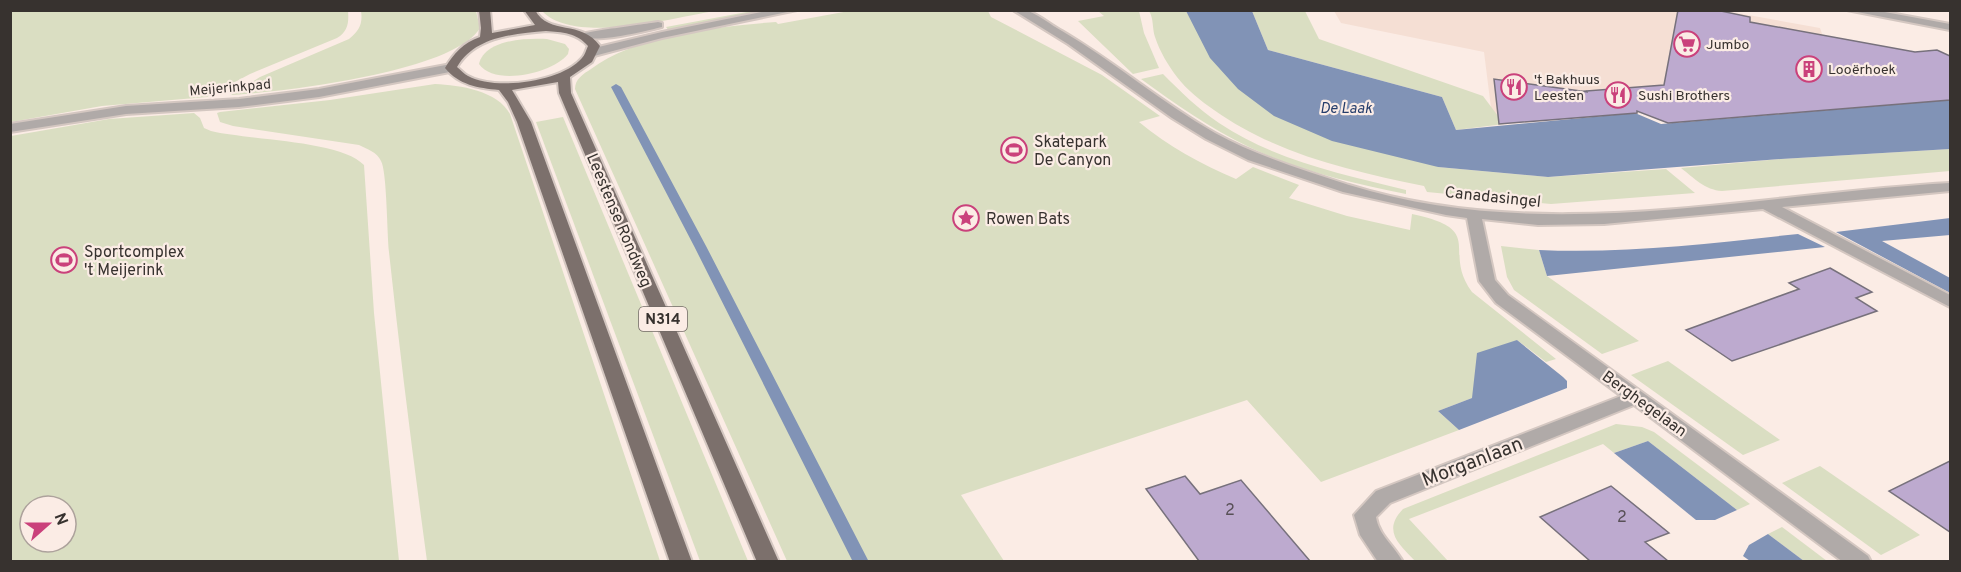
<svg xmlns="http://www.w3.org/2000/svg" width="1961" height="572" font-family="Overpass,sans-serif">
<rect width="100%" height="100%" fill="#fbece5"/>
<path fill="#f5dfd4" d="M 1334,11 L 1726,11 L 1820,28 L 1836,74 L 1640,109 L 1493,124 L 1484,52 L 1341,23 Z"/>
<g fill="#dadec2" fill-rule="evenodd">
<path d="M 11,10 L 348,10 C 349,23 348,31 337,38 L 250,74 L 207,97 L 102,106 L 11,122 Z"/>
<path d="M 361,11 L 476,11 L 480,28 C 454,72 282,92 231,95 L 260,77 L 349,39 C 359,31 363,24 361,11 Z"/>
<path d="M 542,11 L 714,11 C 673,18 574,45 542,11 Z"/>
<path d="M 752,11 L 776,11 L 669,31 L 666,27 Z"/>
<path d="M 849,11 L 988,11 L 991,17 L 1102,75 L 1160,116 L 1139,122 C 1168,146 1201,164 1236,179 L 1253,167 L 1299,185 L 1289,198 L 1347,216 L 1410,230 L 1412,214 C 1488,230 1441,250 1472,292 L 1556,359 L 1546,362 L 1517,340 L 1472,398 L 1438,411 L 1459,430 L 1321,482 L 1247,400 L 961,495 L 1004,561 L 787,561 L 575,89 C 575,79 583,74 591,69 C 635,35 721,26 776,22 L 778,24 Z"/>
<path d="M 1098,11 L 1139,11 L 1144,33 L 1159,68 L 1133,74 L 1078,21 L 1104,16 Z"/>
<path d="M 1149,11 L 1186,11 L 1192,21 L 1438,167 L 1548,177 L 1666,169 L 1695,193 L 1551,204 L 1427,192 L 1424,186 C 1351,171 1276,154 1214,110 C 1201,101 1187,90 1177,77 C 1168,65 1160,52 1155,37 C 1152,28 1154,19 1149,11 Z"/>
<path d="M 1252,11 L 1305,11 L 1319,39 L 1483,96 L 1504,124 L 1456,130 L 1442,97 L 1268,50 Z"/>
<path d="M 547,39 L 565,44 L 569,49 L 568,54 C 553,73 495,87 479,64 C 485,39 527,38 547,39 Z"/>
<path d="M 1163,74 C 1180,91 1198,109 1219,123 C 1274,160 1341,174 1406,190 L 1406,194 C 1353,183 1298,171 1249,147 C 1210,128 1175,104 1141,79 Z"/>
<path d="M 435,84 C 460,85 498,91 510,114 L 660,561 L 427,561 C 413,458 400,355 389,252 C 387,235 387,171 381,161 C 377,152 367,149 359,145 L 233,126 L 220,122 L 217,113 L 220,112 L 330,100 Z"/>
<path d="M 194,113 L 200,118 L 204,128 L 211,131 C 247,140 341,140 364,165 L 374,313 L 399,561 L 11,561 L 11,136 L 109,119 ZM 30,506 L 66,506 L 66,542 L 30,542 Z"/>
<path d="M 563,117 L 748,561 L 700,561 L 536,122 Z"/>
<path d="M 1950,149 L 1950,171 L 1722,191 C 1705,190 1694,178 1681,168 L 1781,159 Z"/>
<path d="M 1501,246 L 1539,250 L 1547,276 L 1639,341 L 1602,354 L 1514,290 L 1507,277 Z"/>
<path d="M 1668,361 L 1780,440 L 1743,455 L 1631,375 Z"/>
<path d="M 1616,424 L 1642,427 L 1654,432 L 1750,504 L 1737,510 L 1648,441 L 1614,453 L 1603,444 L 1409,519 L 1448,561 L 1415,561 C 1399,544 1382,531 1403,509 Z"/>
<path d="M 1820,466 L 1920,535 L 1881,555 L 1782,483 Z"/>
<path d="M 1782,527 L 1827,561 L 1804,561 L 1768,534 Z"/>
</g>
<g fill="#8193b6">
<path d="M 1186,11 L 1252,11 L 1268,50 L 1442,97 L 1456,130 L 1635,113 L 1661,124 L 1950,100 L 1950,149 L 1781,159 L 1548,177 L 1438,167 L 1332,141 L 1274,116 L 1238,89 L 1210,58 Z"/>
<path d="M 1950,218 L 1950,235 L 1882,241 L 1950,278 L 1950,293 L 1836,232 Z"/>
<path d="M 1798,234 L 1825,247 L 1547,276 L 1539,250 C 1626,254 1712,243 1798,234 Z"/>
<path d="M 1517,340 L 1563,377 L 1567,381 L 1567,388 L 1459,430 L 1438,411 L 1472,398 L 1477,353 Z"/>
<path d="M 1648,441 L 1737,510 L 1715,520 L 1696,520 L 1614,453 Z"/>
<path d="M 1768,534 L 1804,561 L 1750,561 L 1743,556 L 1749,545 Z"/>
</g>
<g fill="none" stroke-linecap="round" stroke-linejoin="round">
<path fill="#8193b6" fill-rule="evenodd" d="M 616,84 L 621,87 L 706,246 L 869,562 L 853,562 L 694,246 L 611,87 Z"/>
</g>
<g fill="#bdaacf" stroke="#77717c" stroke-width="1.5">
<path d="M 1678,10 L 1716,10 L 1750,17 L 1750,22 L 1915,52 L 1937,50 L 1950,56 L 1950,100 L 1668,123 L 1637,111 L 1637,113 L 1499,124 L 1494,79 L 1588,92 L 1586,91 L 1664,85 Z"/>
<path d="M 1830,268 L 1872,292 L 1856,298 L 1877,311 L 1732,361 L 1686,330 L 1799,289 L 1789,283 Z"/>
<path d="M 1950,461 L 1950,532 L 1889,491 Z"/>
<path d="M 1185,476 L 1200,494 L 1241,480 L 1310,561 L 1199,561 L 1146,489 Z"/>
<path d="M 1611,486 L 1669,533 L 1645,542 L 1668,561 L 1590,561 L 1540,517 Z"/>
</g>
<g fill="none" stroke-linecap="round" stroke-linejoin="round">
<g stroke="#d4c7c1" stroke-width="4">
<g id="minor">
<path d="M 772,10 L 797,10 L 662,38 L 594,56 L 588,52 L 590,49 L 662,32 Z"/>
<path d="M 1013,10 C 1017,10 1023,10 1028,11 C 1039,15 1051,25 1062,31 C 1115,62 1162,103 1215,133 C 1257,156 1303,170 1349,185 C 1545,246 1751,194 1950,183 L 1950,191 L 1782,207 L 1950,295 L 1950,307 L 1763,209 L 1604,224 L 1538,225 L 1482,219 L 1495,280 L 1508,295 L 1868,556 L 1871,562 L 1843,562 L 1634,405 L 1390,503 L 1376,517 C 1379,536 1394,545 1403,562 L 1378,562 L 1360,535 L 1354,515 L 1376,491 L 1621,396 L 1496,303 L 1479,281 L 1467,218 L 1446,215 L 1343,192 L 1248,160 L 1206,139 L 1172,118 L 1068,44 Z"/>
<path d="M 1847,10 L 1874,10 L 1950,24 L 1950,30 Z"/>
<path d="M 658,22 L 662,23 L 662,27 C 646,31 590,45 578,35 C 582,32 646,24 658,22 Z"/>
<path d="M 451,64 L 455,65 L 455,71 L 319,97 L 239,107 L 126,114 L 10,132 L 10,124 L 126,106 L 239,99 L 319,89 Z"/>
</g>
</g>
<g stroke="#d4c7c1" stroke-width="4">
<path id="primary" d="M 479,10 L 490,10 L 492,33 L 535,25 L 524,10 L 535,10 C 549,36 581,19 600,46 L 592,62 L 570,77 L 571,93 L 779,562 L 757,562 L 559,93 L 558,82 L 512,90 L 531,122 L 692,562 L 670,562 L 517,122 L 508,102 L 499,90 C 478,88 459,85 445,68 C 454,53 463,43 480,37 L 481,28 ZM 546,31 C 562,32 577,33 588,46 C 586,50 585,55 582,58 C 562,82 495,91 468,76 C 464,74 461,70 457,67 C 475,36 514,34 546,31 Z"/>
</g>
<use href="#minor" fill="#b0aaa8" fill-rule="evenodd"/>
<use href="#primary" fill="#7c706c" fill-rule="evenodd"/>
</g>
<defs>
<g id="supermarket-ring" transform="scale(1.35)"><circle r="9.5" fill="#fbece5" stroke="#ca417b" stroke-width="1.5"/><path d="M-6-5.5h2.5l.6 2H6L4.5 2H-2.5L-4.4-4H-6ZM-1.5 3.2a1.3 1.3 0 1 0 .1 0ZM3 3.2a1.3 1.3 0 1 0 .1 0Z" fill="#ca417b"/></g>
<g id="building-ring" transform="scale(1.35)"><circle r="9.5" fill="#fbece5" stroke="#ca417b" stroke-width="1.5"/><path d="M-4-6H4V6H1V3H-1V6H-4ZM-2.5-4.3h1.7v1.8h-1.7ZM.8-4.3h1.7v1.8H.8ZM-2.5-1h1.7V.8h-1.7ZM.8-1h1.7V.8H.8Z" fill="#ca417b"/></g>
<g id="restaurant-ring" transform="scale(1.35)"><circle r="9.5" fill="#fbece5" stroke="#ca417b" stroke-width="1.5"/><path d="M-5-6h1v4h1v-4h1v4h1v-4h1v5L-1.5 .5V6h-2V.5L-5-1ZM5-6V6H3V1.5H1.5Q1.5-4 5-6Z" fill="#ca417b"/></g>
<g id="stadium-ring" transform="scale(1.35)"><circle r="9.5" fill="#fbece5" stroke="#ca417b" stroke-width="1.5"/><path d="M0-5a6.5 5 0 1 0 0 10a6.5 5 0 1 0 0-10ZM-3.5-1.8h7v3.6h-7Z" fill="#ca417b"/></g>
<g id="sight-ring" transform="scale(1.35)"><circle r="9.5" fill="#fbece5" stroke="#ca417b" stroke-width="1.5"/><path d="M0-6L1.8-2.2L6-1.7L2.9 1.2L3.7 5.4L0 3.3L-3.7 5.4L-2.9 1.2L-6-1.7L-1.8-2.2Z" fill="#ca417b"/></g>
</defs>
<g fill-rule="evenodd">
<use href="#supermarket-ring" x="1687" y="44"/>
<use href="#building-ring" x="1809" y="69"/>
<use href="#restaurant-ring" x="1514" y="87"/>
<use href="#restaurant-ring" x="1618" y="95"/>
<use href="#stadium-ring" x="1014" y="150"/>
<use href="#sight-ring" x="966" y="218"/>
<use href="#stadium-ring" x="64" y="260"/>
</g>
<g text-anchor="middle" stroke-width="4.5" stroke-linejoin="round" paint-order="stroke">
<g font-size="14" fill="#37322f" stroke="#fbece5" text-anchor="start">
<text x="1706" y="49">Jumbo</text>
<text x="1828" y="74">Looërhoek</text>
<text x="1534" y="84">'t Bakhuus<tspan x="1534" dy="16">Leesten</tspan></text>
<text x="1638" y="100">Sushi Brothers</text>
</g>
<g font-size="14" fill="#37322f" stroke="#fbece5">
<text transform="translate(230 87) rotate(-5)" y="5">Meijerinkpad</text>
</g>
<g font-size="15" font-style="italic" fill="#253d6b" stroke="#fbece5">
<text x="1346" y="113">De Laak</text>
</g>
<rect fill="#fbece5" stroke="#726a66" stroke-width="1.5" x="639" y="307" width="48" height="24" rx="4.5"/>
<g font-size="15" font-weight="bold" fill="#37322f">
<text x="663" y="324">N314</text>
</g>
<g font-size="16" fill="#37322f" stroke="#fbece5" text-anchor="start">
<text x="1034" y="147">Skatepark<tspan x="1034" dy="18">De Canyon</tspan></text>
<text x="986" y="224">Rowen Bats</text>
<text x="84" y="257">Sportcomplex<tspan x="84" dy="18">'t Meijerink</tspan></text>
</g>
<g font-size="16" fill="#37322f" stroke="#fbece5">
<text transform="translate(1493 196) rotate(6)" y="6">Canadasingel</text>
<text transform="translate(620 220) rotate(67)" y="6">Leestense Rondweg</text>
<text transform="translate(1645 403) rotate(36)" y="6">Berghegelaan</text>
</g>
<g font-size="16" fill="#585057">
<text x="1230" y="515">2</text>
<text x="1622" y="522">2</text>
</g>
<g font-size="20" fill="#37322f" stroke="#fbece5">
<text transform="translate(1472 461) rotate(-21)" y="7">Morganlaan</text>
</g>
</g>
<rect width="1961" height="572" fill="none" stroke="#37322f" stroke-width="24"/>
<g transform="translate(48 524) rotate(69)"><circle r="28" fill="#fbece5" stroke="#ada29c" stroke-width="1.5"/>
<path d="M0-4.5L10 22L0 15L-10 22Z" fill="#ca417b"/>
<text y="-9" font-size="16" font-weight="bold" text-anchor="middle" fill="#37322f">N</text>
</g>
</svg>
